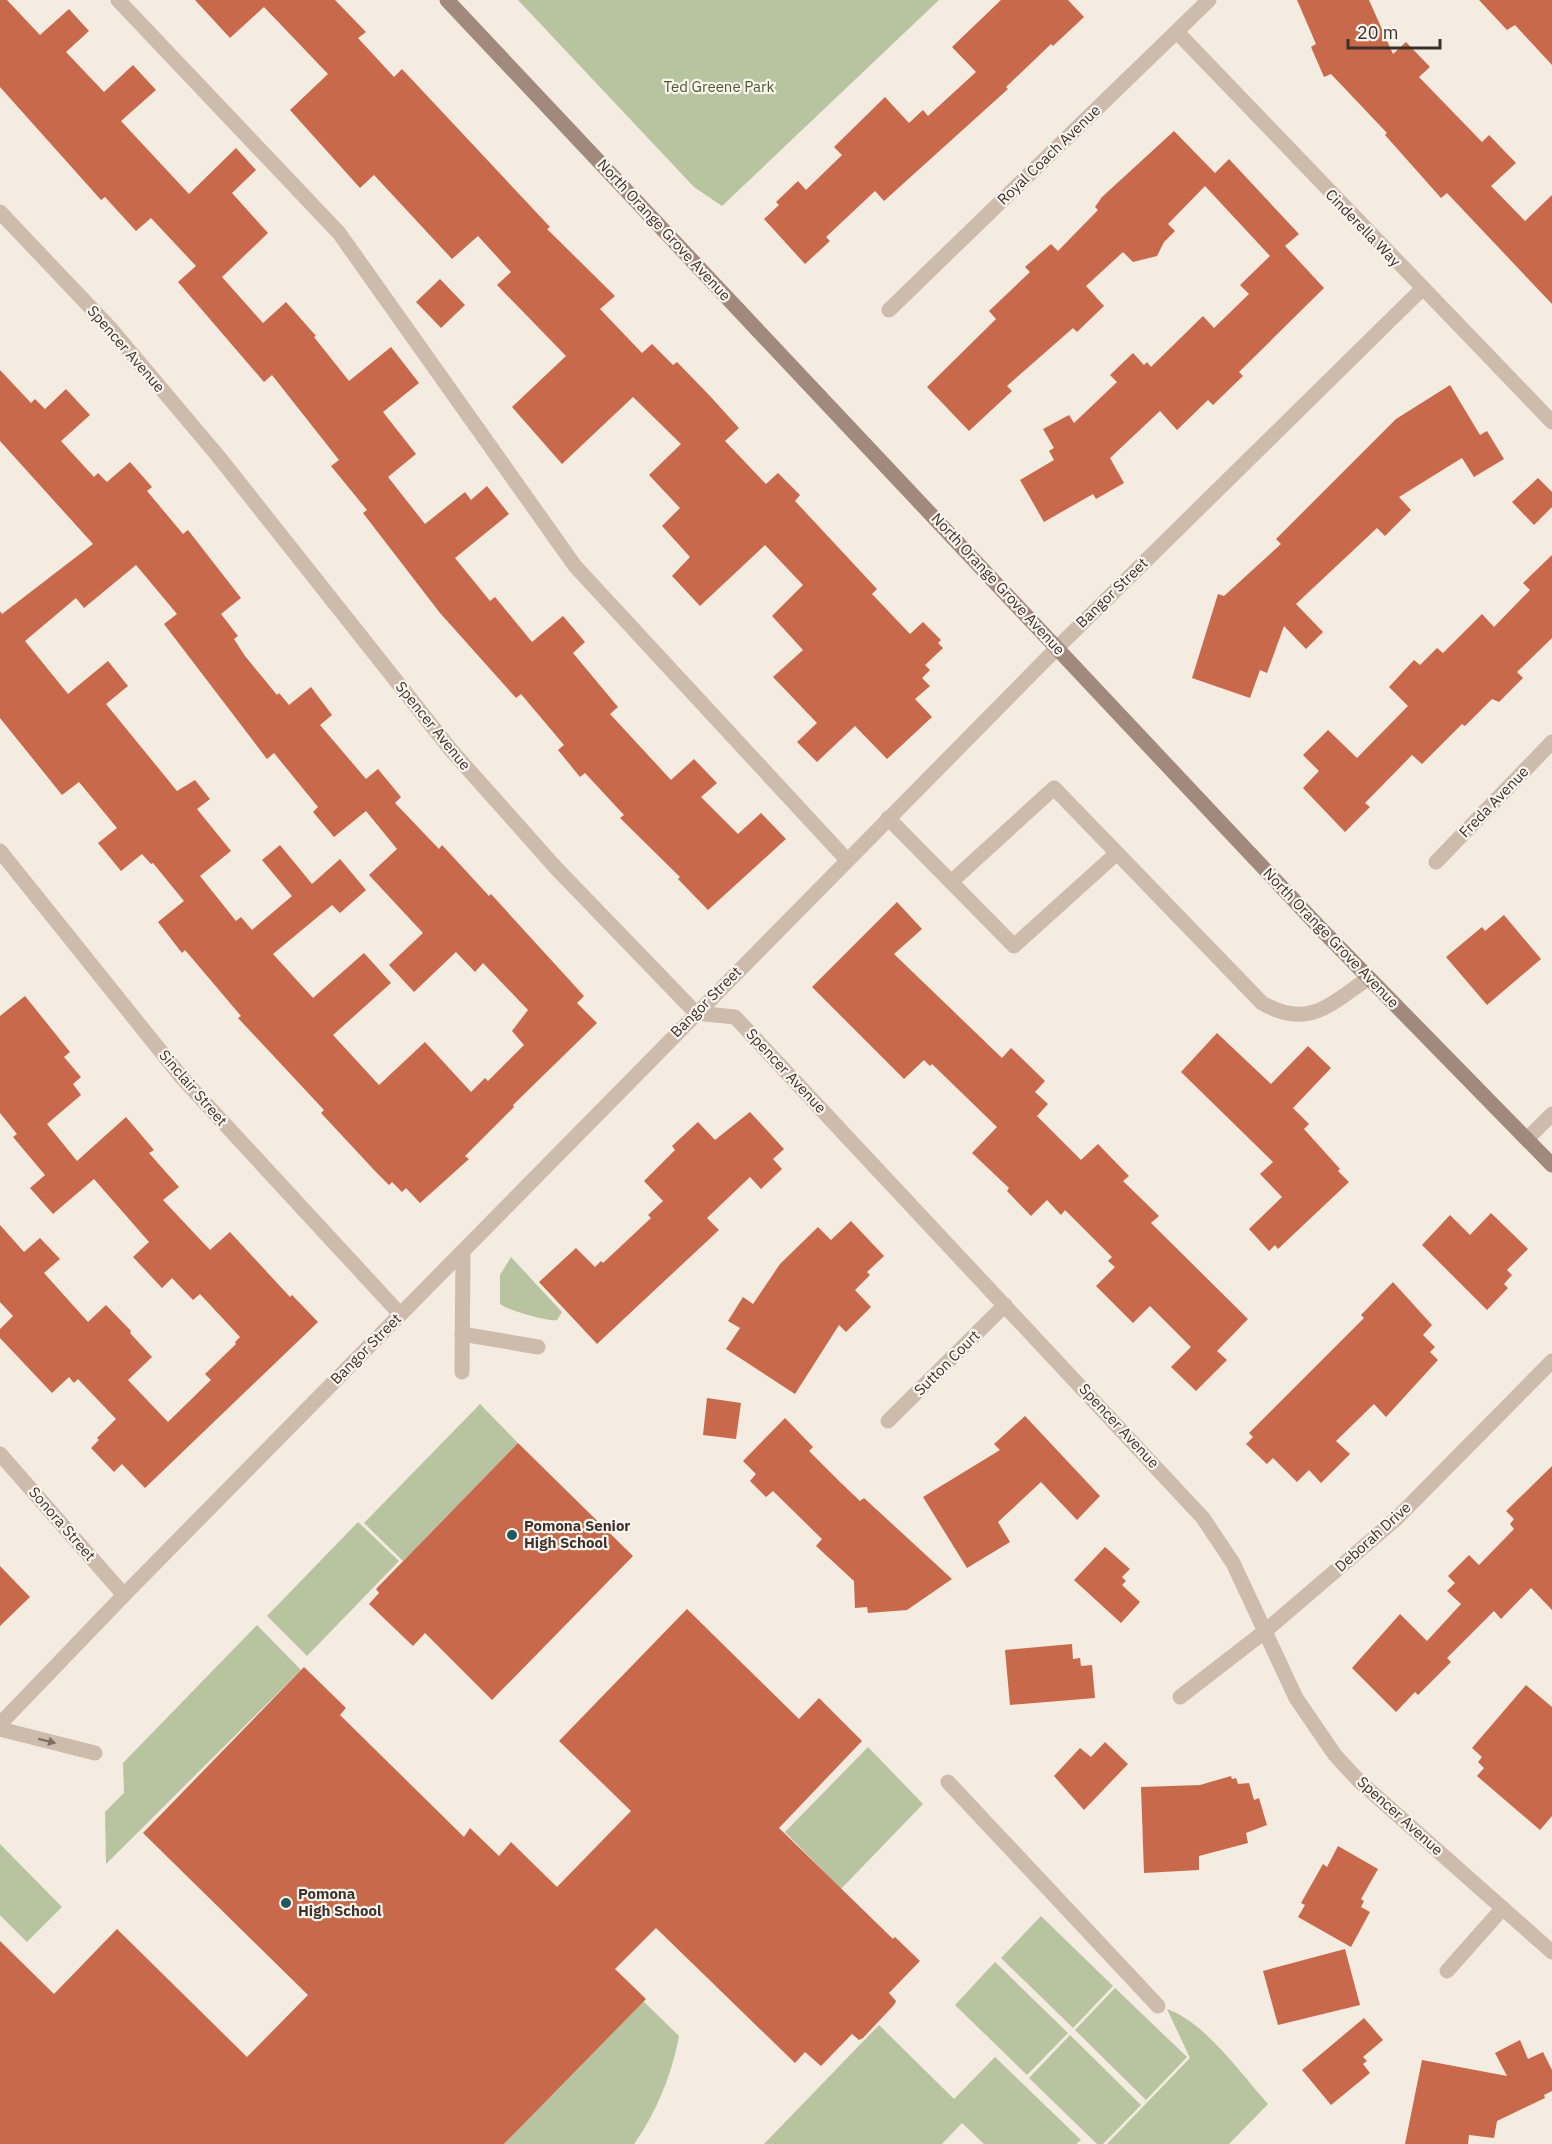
<svg xmlns="http://www.w3.org/2000/svg" width="1552" height="2144" font-family="'IBM Plex Sans',sans-serif">
<rect width="100%" height="100%" fill="#f4ebe1"/>
<g fill="#b8c4a0">
<path d="M 518,0 L 939,0 L 722,206 L 694,187 Z"/>
<path d="M 511,1257 L 562,1312 L 557,1320 C 550,1322 507,1310 500,1304 L 500,1275 Z"/>
<path d="M 480,1404 L 518,1443 L 403,1561 L 364,1523 Z"/>
<path d="M 358,1522 L 399,1561 L 307,1656 L 267,1616 Z"/>
<path d="M 257,1625 L 301,1670 L 106,1864 L 105,1812 L 124,1793 L 123,1763 Z"/>
<path d="M 868,1747 L 923,1804 L 841,1889 L 785,1832 Z"/>
<path d="M 0,1844 L 62,1907 L 27,1942 L 0,1915 Z"/>
<path d="M 1041,1916 L 1113,1986 L 1073,2028 L 1001,1958 Z"/>
<path d="M 995,1962 L 1068,2033 L 1027,2075 L 955,2005 Z"/>
<path d="M 1115,1988 L 1187,2057 L 1146,2100 L 1075,2030 Z"/>
<path d="M 643,2001 L 679,2036 C 672,2074 656,2113 634,2144 L 504,2144 Z"/>
<path d="M 1167,2009 C 1205,2022 1241,2074 1268,2104 L 1229,2144 L 1107,2144 L 1190,2058 Z"/>
<path d="M 879,2025 L 954,2099 L 995,2057 L 1081,2140 L 1076,2144 L 984,2144 L 962,2123 L 942,2144 L 764,2144 Z"/>
<path d="M 1070,2035 L 1141,2105 L 1103,2144 L 1097,2144 L 1029,2078 Z"/>
</g>
<g fill="#c8694b" fill-rule="evenodd">
<path d="M 0,0 L 7,0 L 40,35 L 69,9 L 89,31 L 66,52 L 104,92 L 133,65 L 156,90 L 121,121 L 189,194 L 236,148 L 256,170 L 232,193 L 268,233 L 222,277 L 263,323 L 286,302 L 316,336 L 314,337 L 349,381 L 391,347 L 419,383 L 383,412 L 416,454 L 388,477 L 425,524 L 465,492 L 471,500 L 487,486 L 509,514 L 455,558 L 490,601 L 495,597 L 532,642 L 563,616 L 585,642 L 573,653 L 618,707 L 610,714 L 671,780 L 694,759 L 717,783 L 701,797 L 738,834 L 761,813 L 786,839 L 708,910 L 678,879 L 680,877 L 620,818 L 624,815 L 585,773 L 580,777 L 558,750 L 564,745 L 521,694 L 516,698 L 440,613 L 363,513 L 367,510 L 331,466 L 339,460 L 272,375 L 264,382 L 178,282 L 196,266 L 151,218 L 136,231 L 105,197 L 101,200 L 0,87 Z"/>
<path d="M 195,0 L 335,0 L 366,32 L 358,38 L 394,77 L 402,69 L 550,227 L 547,229 L 615,296 L 600,309 L 642,353 L 652,344 L 673,365 L 677,362 L 709,395 L 739,428 L 725,441 L 766,484 L 778,473 L 800,495 L 795,501 L 877,589 L 872,594 L 910,634 L 923,622 L 941,640 L 938,643 L 943,648 L 925,665 L 930,670 L 922,678 L 930,686 L 915,699 L 932,717 L 887,759 L 855,726 L 817,762 L 797,742 L 817,723 L 773,677 L 803,650 L 772,616 L 803,585 L 765,545 L 700,606 L 672,576 L 690,557 L 662,526 L 680,508 L 649,475 L 681,444 L 633,397 L 562,464 L 512,407 L 566,356 L 497,285 L 511,272 L 478,236 L 452,259 L 374,175 L 360,188 L 290,110 L 328,74 L 264,7 L 230,38 Z"/>
<path d="M 1001,0 L 1068,0 L 1084,17 L 1053,46 L 1051,44 L 1006,87 L 1008,89 L 884,201 L 875,191 L 826,237 L 830,241 L 805,264 L 764,219 L 779,205 L 776,202 L 798,181 L 806,190 L 842,155 L 834,147 L 885,97 L 909,123 L 923,110 L 928,116 L 976,72 L 952,47 Z"/>
<path d="M 1297,0 L 1369,0 L 1393,54 L 1406,42 L 1430,67 L 1419,77 L 1482,142 L 1489,135 L 1516,163 L 1491,186 L 1525,221 L 1552,195 L 1552,304 L 1447,193 L 1441,198 L 1385,135 L 1387,133 L 1331,74 L 1324,77 L 1311,47 L 1316,44 Z"/>
<path d="M 1479,0 L 1552,0 L 1552,65 L 1515,25 L 1507,30 Z"/>
<path d="M 1174,131 L 1215,173 L 1229,159 L 1299,234 L 1285,246 L 1324,288 L 1239,372 L 1243,376 L 1213,405 L 1208,400 L 1177,430 L 1160,411 L 1110,458 L 1124,483 L 1096,499 L 1093,494 L 1044,522 L 1020,480 L 1054,460 L 1049,451 L 1054,448 L 1043,429 L 1069,415 L 1074,423 L 1117,382 L 1110,375 L 1133,353 L 1144,365 L 1147,362 L 1151,367 L 1203,316 L 1214,328 L 1249,294 L 1240,285 L 1270,256 L 1205,186 L 1168,224 L 1175,231 L 1164,242 L 1157,256 L 1133,262 L 1123,252 L 1086,286 L 1104,306 L 1077,332 L 1073,328 L 1007,386 L 1012,391 L 969,431 L 927,387 L 996,319 L 989,311 L 1030,272 L 1025,267 L 1051,244 L 1058,251 L 1098,210 L 1095,207 L 1102,197 Z"/>
<path d="M 440,279 L 465,305 L 441,328 L 416,302 Z"/>
<path d="M 0,370 L 31,403 L 35,399 L 45,409 L 66,389 L 90,415 L 61,441 L 94,477 L 98,473 L 107,482 L 130,462 L 152,487 L 147,491 L 183,534 L 188,530 L 241,598 L 221,614 L 238,636 L 234,639 L 245,656 L 277,695 L 279,693 L 289,705 L 311,687 L 332,715 L 320,725 L 366,779 L 378,769 L 401,797 L 395,803 L 439,849 L 442,845 L 489,896 L 491,894 L 584,996 L 577,1003 L 597,1023 L 513,1105 L 514,1107 L 465,1156 L 469,1159 L 420,1203 L 406,1188 L 402,1192 L 392,1182 L 389,1185 L 375,1171 L 321,1113 L 324,1110 L 238,1018 L 241,1016 L 185,950 L 182,953 L 158,922 L 184,901 L 153,863 L 151,864 L 142,854 L 121,871 L 98,843 L 117,828 L 79,782 L 62,795 L 0,718 L 0,611 L 2,614 L 93,544 L 0,441 ZM 136,565 L 177,614 L 164,624 L 267,759 L 274,753 L 318,807 L 313,812 L 334,837 L 366,811 L 397,849 L 369,875 L 423,933 L 389,965 L 414,992 L 456,952 L 475,972 L 483,963 L 528,1010 L 512,1031 L 524,1045 L 488,1081 L 485,1078 L 471,1092 L 425,1042 L 379,1085 L 333,1035 L 391,983 L 364,953 L 313,998 L 273,954 L 332,905 L 340,913 L 366,890 L 340,859 L 312,884 L 280,845 L 262,860 L 292,896 L 252,930 L 241,917 L 236,921 L 200,876 L 231,851 L 197,809 L 210,799 L 195,780 L 177,791 L 106,704 L 128,686 L 108,661 L 68,694 L 25,641 L 76,598 L 84,608 Z"/>
<path d="M 1450,385 L 1480,435 L 1487,431 L 1504,459 L 1474,477 L 1462,458 L 1399,497 L 1411,510 L 1385,536 L 1377,528 L 1296,604 L 1323,632 L 1306,649 L 1284,626 L 1267,673 L 1260,670 L 1250,698 L 1192,678 L 1218,594 L 1224,596 L 1281,544 L 1276,539 L 1396,419 Z"/>
<path d="M 1538,478 L 1552,492 L 1552,507 L 1534,525 L 1512,502 Z"/>
<path d="M 1552,555 L 1552,638 L 1517,672 L 1523,678 L 1499,702 L 1492,699 L 1465,726 L 1462,724 L 1422,764 L 1412,755 L 1365,803 L 1370,807 L 1345,832 L 1303,788 L 1319,771 L 1303,755 L 1328,730 L 1357,758 L 1408,706 L 1389,687 L 1414,660 L 1420,665 L 1437,648 L 1443,653 L 1482,614 L 1494,627 L 1530,590 L 1523,583 Z"/>
<path d="M 897,902 L 922,929 L 894,954 L 1002,1058 L 1011,1048 L 1045,1081 L 1035,1092 L 1048,1104 L 1037,1116 L 1081,1160 L 1098,1144 L 1129,1176 L 1123,1181 L 1159,1216 L 1151,1223 L 1248,1319 L 1217,1351 L 1227,1360 L 1196,1391 L 1171,1367 L 1191,1347 L 1150,1306 L 1133,1323 L 1096,1286 L 1115,1267 L 1108,1261 L 1112,1257 L 1065,1210 L 1061,1215 L 1047,1200 L 1031,1216 L 1007,1191 L 1009,1188 L 972,1153 L 997,1127 L 932,1064 L 930,1066 L 924,1060 L 904,1079 L 812,987 Z"/>
<path d="M 1504,915 L 1541,959 L 1487,1005 L 1446,957 L 1482,927 L 1485,931 Z"/>
<path d="M 25,996 L 70,1052 L 64,1057 L 81,1077 L 73,1084 L 81,1095 L 47,1124 L 77,1161 L 126,1117 L 154,1150 L 149,1153 L 179,1187 L 163,1200 L 210,1250 L 230,1232 L 290,1297 L 292,1295 L 318,1322 L 145,1488 L 122,1464 L 114,1472 L 91,1448 L 99,1440 L 97,1438 L 116,1419 L 78,1379 L 74,1383 L 69,1377 L 52,1393 L 0,1338 L 0,1329 L 13,1316 L 0,1302 L 0,1225 L 24,1252 L 40,1238 L 60,1259 L 44,1273 L 88,1322 L 106,1305 L 131,1331 L 130,1333 L 152,1357 L 128,1380 L 168,1422 L 211,1380 L 205,1374 L 236,1344 L 235,1342 L 240,1337 L 200,1294 L 193,1300 L 172,1278 L 162,1288 L 133,1257 L 149,1242 L 94,1179 L 53,1214 L 30,1188 L 45,1175 L 13,1137 L 17,1134 L 0,1113 L 0,1016 Z"/>
<path d="M 1217,1033 L 1271,1084 L 1308,1046 L 1331,1068 L 1293,1108 L 1309,1124 L 1304,1129 L 1340,1169 L 1338,1171 L 1349,1182 L 1278,1249 L 1275,1245 L 1269,1251 L 1249,1229 L 1282,1197 L 1260,1174 L 1273,1162 L 1181,1072 Z"/>
<path d="M 750,1112 L 784,1149 L 773,1159 L 782,1169 L 761,1189 L 750,1177 L 707,1218 L 719,1230 L 597,1344 L 539,1282 L 576,1248 L 595,1267 L 601,1261 L 603,1263 L 651,1218 L 648,1215 L 663,1201 L 644,1181 L 675,1150 L 672,1146 L 698,1122 L 715,1140 Z"/>
<path d="M 1491,1213 L 1528,1249 L 1507,1270 L 1512,1275 L 1504,1284 L 1508,1288 L 1487,1310 L 1422,1245 L 1450,1215 L 1470,1235 Z"/>
<path d="M 851,1221 L 884,1256 L 867,1272 L 870,1275 L 855,1290 L 871,1307 L 846,1332 L 839,1325 L 795,1394 L 726,1349 L 740,1328 L 728,1321 L 743,1297 L 753,1304 L 780,1264 L 818,1227 L 831,1240 Z"/>
<path d="M 1393,1282 L 1432,1325 L 1423,1335 L 1435,1347 L 1430,1352 L 1438,1360 L 1386,1417 L 1374,1404 L 1336,1441 L 1350,1454 L 1321,1483 L 1309,1470 L 1297,1482 L 1273,1458 L 1267,1464 L 1246,1444 L 1253,1437 L 1249,1433 L 1364,1318 L 1361,1315 Z"/>
<path d="M 707,1398 L 741,1403 L 736,1439 L 703,1435 Z"/>
<path d="M 1025,1416 L 1100,1496 L 1077,1520 L 1041,1482 L 998,1522 L 1010,1542 L 967,1568 L 923,1497 L 1000,1450 L 994,1444 Z"/>
<path d="M 785,1418 L 813,1447 L 809,1451 L 840,1482 L 860,1501 L 864,1498 L 952,1579 L 907,1610 L 868,1613 L 867,1607 L 855,1608 L 854,1581 L 816,1546 L 822,1539 L 773,1491 L 766,1497 L 750,1481 L 756,1474 L 743,1461 Z"/>
<path d="M 518,1443 L 633,1556 L 492,1700 L 425,1633 L 413,1646 L 369,1604 L 379,1593 L 376,1589 Z"/>
<path d="M 1552,1466 L 1552,1610 L 1531,1588 L 1501,1619 L 1494,1611 L 1447,1658 L 1451,1662 L 1418,1695 L 1415,1692 L 1396,1712 L 1352,1668 L 1400,1614 L 1427,1641 L 1461,1604 L 1447,1591 L 1455,1583 L 1448,1576 L 1469,1555 L 1479,1565 L 1514,1529 L 1510,1524 L 1514,1519 L 1506,1511 Z"/>
<path d="M 1105,1547 L 1130,1569 L 1122,1577 L 1126,1581 L 1122,1585 L 1140,1602 L 1121,1623 L 1074,1580 Z"/>
<path d="M 0,1566 L 30,1597 L 0,1626 Z"/>
<path d="M 687,1609 L 799,1719 L 819,1698 L 862,1741 L 779,1828 L 893,1939 L 895,1937 L 920,1961 L 889,1993 L 896,2001 L 894,2005 L 863,2038 L 859,2040 L 852,2034 L 821,2066 L 805,2052 L 795,2063 L 656,1928 L 615,1969 L 646,1999 L 504,2144 L 0,2144 L 0,1941 L 54,1994 L 117,1929 L 247,2057 L 308,1995 L 143,1833 L 304,1667 L 346,1708 L 340,1715 L 464,1837 L 470,1828 L 499,1856 L 511,1842 L 557,1887 L 631,1811 L 559,1741 Z"/>
<path d="M 1072,1644 L 1073,1659 L 1080,1658 L 1081,1666 L 1092,1665 L 1095,1698 L 1010,1705 L 1005,1650 Z"/>
<path d="M 1526,1685 L 1552,1707 L 1552,1816 L 1540,1830 L 1477,1776 L 1484,1768 L 1478,1762 L 1482,1757 L 1472,1748 Z"/>
<path d="M 1105,1742 L 1128,1764 L 1084,1810 L 1054,1776 L 1080,1748 L 1091,1757 Z"/>
<path d="M 1231,1776 L 1232,1779 L 1236,1778 L 1238,1784 L 1249,1783 L 1254,1800 L 1259,1798 L 1267,1825 L 1246,1833 L 1248,1843 L 1199,1856 L 1199,1870 L 1144,1873 L 1141,1787 L 1200,1785 Z"/>
<path d="M 1338,1846 L 1378,1869 L 1361,1899 L 1364,1901 L 1361,1907 L 1370,1912 L 1351,1947 L 1298,1917 L 1305,1905 L 1301,1903 L 1323,1864 L 1327,1867 Z"/>
<path d="M 1345,1949 L 1360,2005 L 1278,2025 L 1263,1971 Z"/>
<path d="M 1364,2018 L 1383,2040 L 1363,2057 L 1367,2061 L 1363,2064 L 1370,2073 L 1331,2105 L 1302,2070 Z"/>
<path d="M 1520,2040 L 1528,2059 L 1543,2052 L 1552,2070 L 1552,2091 L 1544,2095 L 1545,2098 L 1497,2121 L 1494,2138 L 1469,2135 L 1468,2144 L 1405,2144 L 1422,2060 L 1507,2076 L 1495,2053 Z"/>
</g>
<g fill="none" stroke-linecap="round" stroke-linejoin="round">
<g stroke="#cdbbac" stroke-width="15">
<path d="M 118,0 L 339,233 L 575,566 L 847,860"/>
<path d="M 888,818 L 1014,946 L 1117,853 L 1262,1003 C 1309,1030 1330,1004 1369,978"/>
<path d="M 951,882 L 1054,788 L 1117,853"/>
<path d="M 1527,1139 L 1552,1114"/>
<path d="M 462,1334 L 538,1347"/>
<path d="M 462,1372 L 463,1251"/>
<path d="M 0,1729 L 95,1753"/>
<path d="M 948,1782 L 1158,2006"/>
</g>
<g stroke="#cdbbac" stroke-width="15">
<path d="M 1177,32 L 1552,422"/>
<path d="M 0,212 L 111,329 L 218,456 L 451,750 L 556,868 L 696,1013 L 735,1017 L 1203,1518 L 1233,1563 L 1296,1698 L 1335,1755 L 1359,1781 L 1552,1952"/>
<path d="M 889,310 L 1209,0"/>
<path d="M 0,851 L 183,1079 L 400,1314"/>
<path d="M 1436,862 L 1552,742"/>
<path d="M 888,1421 L 1005,1305"/>
<path d="M 0,1454 L 124,1595"/>
<path d="M 1180,1697 L 1264,1632 L 1396,1519 L 1552,1361"/>
<path d="M 0,1724 L 124,1595 L 1058,647 L 1422,289"/>
<path d="M 1447,1971 L 1503,1908"/>
</g>
<path stroke="#a18a7d" stroke-width="15" d="M 447,0 L 1321,929 L 1552,1165"/>
</g>
<defs><path id="oneway-solid" d="M-6-.8H1V-3.2L6.5 0L1 3.2V.8H-6Z" transform="scale(1.5)"/></defs>
<use fill="#7d6f65" href="#oneway-solid" transform="translate(47 1741) rotate(14)"/>
<g fill="#1f5a5e" stroke="#fbf5ee" stroke-width="2">
<circle cx="512" cy="1535" r="6"/>
<circle cx="286" cy="1903" r="6"/>
</g>
<g text-anchor="middle" stroke-width="4.5" stroke-linejoin="round" paint-order="stroke">
<g font-size="15" fill="#4a5a2e" stroke="#fbf5ee">
<text x="719" y="92">Ted Greene Park</text>
</g>
<g font-size="15" fill="#3b302b" stroke="#fbf5ee">
<text transform="translate(1049 155) rotate(-44)" y="5">Royal Coach Avenue</text>
<text transform="translate(1363 228) rotate(46)" y="5">Cinderella Way</text>
<text transform="translate(664 230) rotate(47)" y="5">North Orange Grove Avenue</text>
<text transform="translate(126 349) rotate(49)" y="5">Spencer Avenue</text>
<text transform="translate(998 584) rotate(47)" y="5">North Orange Grove Avenue</text>
<text transform="translate(1112 593) rotate(-44)" y="5">Bangor Street</text>
<text transform="translate(433 726) rotate(51)" y="5">Spencer Avenue</text>
<text transform="translate(1494 802) rotate(-46)" y="5">Freda Avenue</text>
<text transform="translate(1331 938) rotate(46)" y="5">North Orange Grove Avenue</text>
<text transform="translate(706 1002) rotate(-45)" y="5">Bangor Street</text>
<text transform="translate(786 1071) rotate(47)" y="5">Spencer Avenue</text>
<text transform="translate(193 1088) rotate(49)" y="5">Sinclair Street</text>
<text transform="translate(366 1349) rotate(-45)" y="5">Bangor Street</text>
<text transform="translate(947 1363) rotate(-45)" y="5">Sutton Court</text>
<text transform="translate(1119 1426) rotate(47)" y="5">Spencer Avenue</text>
<text transform="translate(62 1524) rotate(49)" y="5">Sonora Street</text>
<text transform="translate(1373 1537) rotate(-42)" y="5">Deborah Drive</text>
<text transform="translate(1400 1816) rotate(42)" y="5">Spencer Avenue</text>
</g>
<g font-size="15" font-weight="bold" fill="#3b302b" stroke="#fbf5ee" text-anchor="start">
<text x="524" y="1531">Pomona Senior<tspan x="524" dy="17">High School</tspan></text>
<text x="298" y="1899">Pomona<tspan x="298" dy="17">High School</tspan></text>
</g>
</g>
<path d="M1348 39v9h92v-9" fill="none" stroke="#3b302b" stroke-width="3"/>
<text x="1357" y="39" font-size="18" fill="#3b302b" stroke="#fbf5ee" stroke-width="4.5" paint-order="stroke">20 m</text>
</svg>
